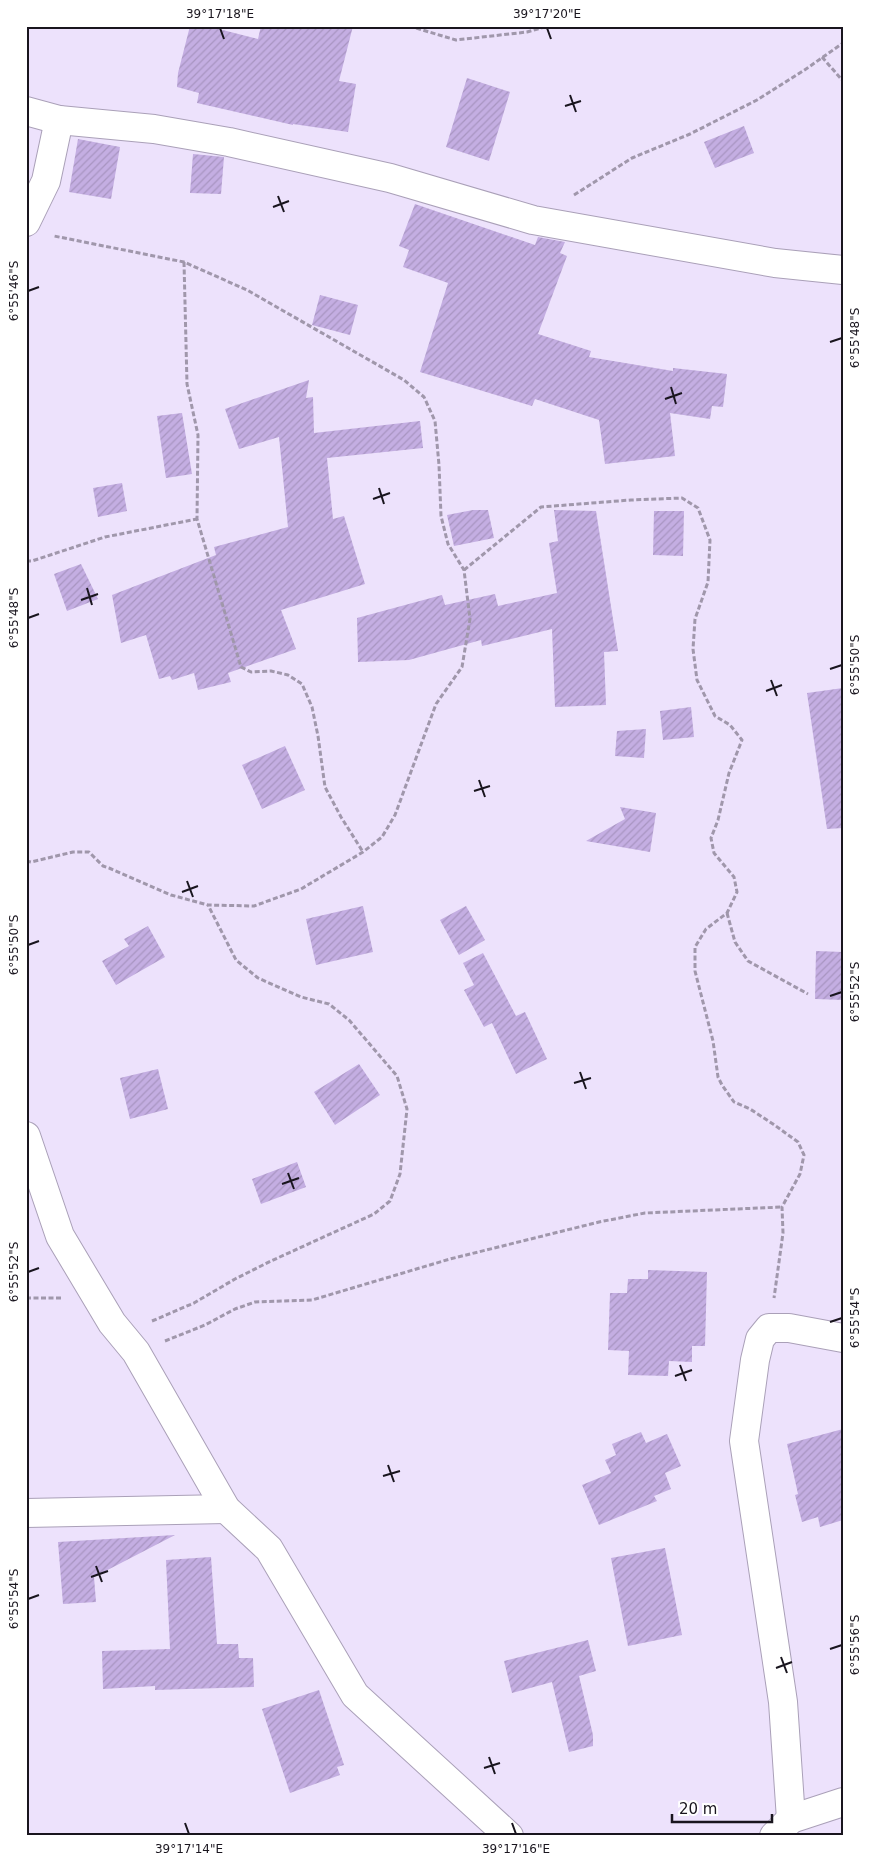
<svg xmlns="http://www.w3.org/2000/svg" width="869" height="1862" font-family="'DejaVu Sans',sans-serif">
<defs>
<pattern id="building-hatch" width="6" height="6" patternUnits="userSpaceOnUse" patternTransform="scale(1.25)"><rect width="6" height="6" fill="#c4aee2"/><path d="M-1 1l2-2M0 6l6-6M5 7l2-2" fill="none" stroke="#a895c1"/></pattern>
</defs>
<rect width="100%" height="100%" fill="#ede2fc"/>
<g fill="url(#building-hatch)">
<path d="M 190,26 L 207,26 L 258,39 L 261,26 L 353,26 L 339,81 L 356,84 L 348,132 L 293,124 L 293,125 L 197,103 L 199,93 L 177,87 L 178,73 Z"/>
<path d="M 467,78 L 510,92 L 489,161 L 446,147 Z"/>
<path d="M 744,126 L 754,153 L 715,168 L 704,142 Z"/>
<path d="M 78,139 L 120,147 L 111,199 L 69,192 Z"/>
<path d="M 193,154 L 224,157 L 221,194 L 190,193 Z"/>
<path d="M 415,204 L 535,245 L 538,237 L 565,242 L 560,253 L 567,256 L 538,334 L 591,351 L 589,357 L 673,371 L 673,368 L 727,374 L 723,407 L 712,406 L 710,419 L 670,413 L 675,456 L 605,464 L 599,420 L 535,399 L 532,406 L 420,372 L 448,283 L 403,267 L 409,250 L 399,246 Z"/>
<path d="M 320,295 L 358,305 L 350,335 L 312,325 Z"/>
<path d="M 309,380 L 306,398 L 313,397 L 314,433 L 420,421 L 423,448 L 327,458 L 333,519 L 344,516 L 365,584 L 281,610 L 296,649 L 228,673 L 231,682 L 198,690 L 194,673 L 172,680 L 170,676 L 159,679 L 146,635 L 121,643 L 112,595 L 216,555 L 214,547 L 288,527 L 279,437 L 239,449 L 225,409 Z"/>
<path d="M 182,413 L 192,474 L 166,478 L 157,416 Z"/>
<path d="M 122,483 L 127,511 L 98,517 L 93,488 Z"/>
<path d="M 473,510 L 488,510 L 494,538 L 454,546 L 447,515 Z"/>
<path d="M 554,510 L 596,511 L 618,651 L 604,652 L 606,705 L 555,707 L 552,629 L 482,646 L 481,640 L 409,660 L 358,662 L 357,618 L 442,595 L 445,605 L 495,594 L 498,606 L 557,593 L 549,543 L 558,541 Z"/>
<path d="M 654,511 L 684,511 L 683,556 L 653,555 Z"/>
<path d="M 81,564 L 98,599 L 67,611 L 54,574 Z"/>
<path d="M 843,688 L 843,828 L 827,829 L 807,693 Z"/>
<path d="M 691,707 L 694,737 L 663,740 L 660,711 Z"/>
<path d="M 646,729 L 644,758 L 615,756 L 617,731 Z"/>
<path d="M 285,746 L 305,790 L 262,809 L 242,765 Z"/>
<path d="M 620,807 L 656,813 L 650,852 L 586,841 L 625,819 Z"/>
<path d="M 363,906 L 373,952 L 316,965 L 306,919 Z"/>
<path d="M 466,906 L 485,940 L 459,955 L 440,920 Z"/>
<path d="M 148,926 L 165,957 L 116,985 L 102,961 L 129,946 L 124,939 Z"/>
<path d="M 816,951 L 843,952 L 843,1000 L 815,999 Z"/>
<path d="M 483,953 L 516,1016 L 525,1012 L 547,1059 L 516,1074 L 492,1023 L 484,1027 L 464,990 L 474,985 L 463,963 Z"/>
<path d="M 359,1064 L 380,1095 L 335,1125 L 314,1092 Z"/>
<path d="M 158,1069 L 168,1109 L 130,1119 L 120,1078 Z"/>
<path d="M 297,1162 L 306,1187 L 261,1204 L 252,1179 Z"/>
<path d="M 648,1270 L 707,1272 L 705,1346 L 692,1346 L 692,1362 L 669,1361 L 668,1376 L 628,1375 L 629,1351 L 608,1350 L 610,1293 L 627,1293 L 628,1279 L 648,1279 Z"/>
<path d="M 843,1429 L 843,1520 L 820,1527 L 818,1517 L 802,1522 L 795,1495 L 798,1494 L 787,1444 Z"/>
<path d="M 641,1432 L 646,1443 L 667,1434 L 681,1466 L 665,1473 L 671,1489 L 654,1496 L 657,1501 L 599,1525 L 582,1485 L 611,1473 L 605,1460 L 616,1455 L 612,1444 Z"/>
<path d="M 175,1535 L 94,1577 L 96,1602 L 63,1604 L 58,1542 Z"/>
<path d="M 665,1548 L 682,1635 L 628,1646 L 611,1558 Z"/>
<path d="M 211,1557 L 217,1644 L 238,1644 L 239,1658 L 253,1658 L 254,1687 L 155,1690 L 155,1686 L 103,1689 L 102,1651 L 170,1649 L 166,1560 Z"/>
<path d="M 588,1640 L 596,1671 L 579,1676 L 593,1735 L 593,1746 L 569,1752 L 552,1682 L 512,1693 L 504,1661 Z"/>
<path d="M 319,1690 L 344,1765 L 337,1767 L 340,1775 L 290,1793 L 262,1709 Z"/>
</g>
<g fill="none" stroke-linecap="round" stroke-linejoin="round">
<g stroke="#aaa0b8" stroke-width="30">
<g id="minor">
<path d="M 26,111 L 59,120 L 154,129 L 229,142 L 390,178 L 533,220 L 775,263 L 843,270"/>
<path d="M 26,222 L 46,181 L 59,120"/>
<path d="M 26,1136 L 60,1236 L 112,1323 L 136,1352 L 226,1509 L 269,1549 L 355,1695 L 509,1836"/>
<path d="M 26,1513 L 226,1509"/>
<path d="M 791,1819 L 783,1702 L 744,1441 L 755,1360 L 760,1339 L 769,1328 L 789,1328 L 843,1338"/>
<path d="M 774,1836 L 791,1819 L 843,1802"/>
</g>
</g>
<g stroke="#a097ab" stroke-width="3" stroke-dasharray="5 2.5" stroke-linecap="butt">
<path d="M 409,26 L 456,40 L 527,32 L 548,26"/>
<path d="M 822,57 L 843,81"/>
<path d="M 574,195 L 632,158 L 690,134 L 757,100 L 806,69 L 843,43"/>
<path d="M 184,262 L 187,384 L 198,435 L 197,519 L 241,667 L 251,672 L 271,671 L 288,675 L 302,684 L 312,707 L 318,736 L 325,787 L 341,817 L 363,852"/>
<path d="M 26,561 L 32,561 L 105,537 L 197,519"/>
<path d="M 464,570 L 541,507 L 631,500 L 682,498 L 698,508 L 710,540 L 708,582 L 695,619 L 693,649 L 697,680 L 715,716 L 730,725 L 742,740 L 729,773 L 718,820 L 711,838 L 714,853 L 734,877 L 737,892 L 727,913 L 706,929 L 695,947 L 695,971 L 713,1041 L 718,1077 L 722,1085 L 734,1102 L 750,1109 L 773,1124 L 798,1142 L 804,1155 L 800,1174 L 782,1207 L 783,1233 L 774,1298"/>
<path d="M 26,861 L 31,862 L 73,852 L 89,852 L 103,866 L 109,868 L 171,895 L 208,905 L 254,906 L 301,889 L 363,852 L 382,837 L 395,815 L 436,704 L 462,667 L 470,619 L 464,570 L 448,544 L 441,516 L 439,465 L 435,421 L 424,397 L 404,380 L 247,290 L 184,262 L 54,236"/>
<path d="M 727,913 L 735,942 L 748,961 L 808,994"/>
<path d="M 26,1298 L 61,1298"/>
<path d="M 152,1321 L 194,1303 L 235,1279 L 271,1261 L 374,1214 L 390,1201 L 400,1174 L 407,1109 L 397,1076 L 349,1020 L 329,1004 L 301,997 L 258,978 L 236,960 L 208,905"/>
<path d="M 165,1341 L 205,1325 L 235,1309 L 255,1302 L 312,1300 L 450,1259 L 599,1222 L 645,1213 L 782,1207"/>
</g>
<use href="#minor" stroke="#fff" stroke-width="28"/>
</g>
<path fill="none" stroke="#19151e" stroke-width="2" d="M 220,28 L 224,39M 547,28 L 551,39M 570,95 L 576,112M 565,106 L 581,101M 278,196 L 284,212M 273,207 L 289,201M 28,291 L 39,287M 830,342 L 842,338M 671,387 L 676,404M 665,399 L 682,393M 379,488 L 384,504M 373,499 L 390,493M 87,588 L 92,605M 81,600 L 98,594M 28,618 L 39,614M 830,669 L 842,665M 771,680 L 777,696M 766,691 L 782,685M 479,780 L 485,797M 474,791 L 490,786M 187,881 L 193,897M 182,892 L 198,886M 28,945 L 39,941M 830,996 L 842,992M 580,1072 L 586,1089M 574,1083 L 591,1078M 288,1173 L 294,1189M 282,1184 L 299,1178M 28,1272 L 39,1268M 830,1322 L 842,1318M 680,1365 L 686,1381M 675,1376 L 692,1370M 388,1465 L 394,1482M 383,1476 L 400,1471M 96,1566 L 102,1582M 91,1577 L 108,1571M 28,1599 L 39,1595M 830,1649 L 842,1645M 781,1657 L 787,1673M 776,1668 L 792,1662M 489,1757 L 495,1774M 484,1768 L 500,1763M 185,1823 L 189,1834M 512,1823 L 516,1834"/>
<rect width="869" height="1862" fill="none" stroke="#ffffff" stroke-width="55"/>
<path d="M672 1814v8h100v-8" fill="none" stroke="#19151e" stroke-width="2.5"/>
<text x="679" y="1814" font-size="15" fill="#19151e" stroke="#ffffff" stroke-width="4" paint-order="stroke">20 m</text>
<rect x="28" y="28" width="814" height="1806" fill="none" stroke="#19151e" stroke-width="2"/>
<g font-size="12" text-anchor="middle" fill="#19151e">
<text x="220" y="18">39°17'18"E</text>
<text x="547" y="18">39°17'20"E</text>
<text transform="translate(14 291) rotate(-90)" y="4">6°55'46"S</text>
<text transform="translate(855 338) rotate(-90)" y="4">6°55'48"S</text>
<text transform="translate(14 618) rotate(-90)" y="4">6°55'48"S</text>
<text transform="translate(855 665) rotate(-90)" y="4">6°55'50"S</text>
<text transform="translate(14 945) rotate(-90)" y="4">6°55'50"S</text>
<text transform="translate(855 992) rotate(-90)" y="4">6°55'52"S</text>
<text transform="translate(14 1272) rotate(-90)" y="4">6°55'52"S</text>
<text transform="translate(855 1318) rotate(-90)" y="4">6°55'54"S</text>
<text transform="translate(14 1599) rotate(-90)" y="4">6°55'54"S</text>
<text transform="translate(855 1645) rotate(-90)" y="4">6°55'56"S</text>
<text x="189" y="1853">39°17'14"E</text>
<text x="516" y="1853">39°17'16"E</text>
</g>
</svg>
